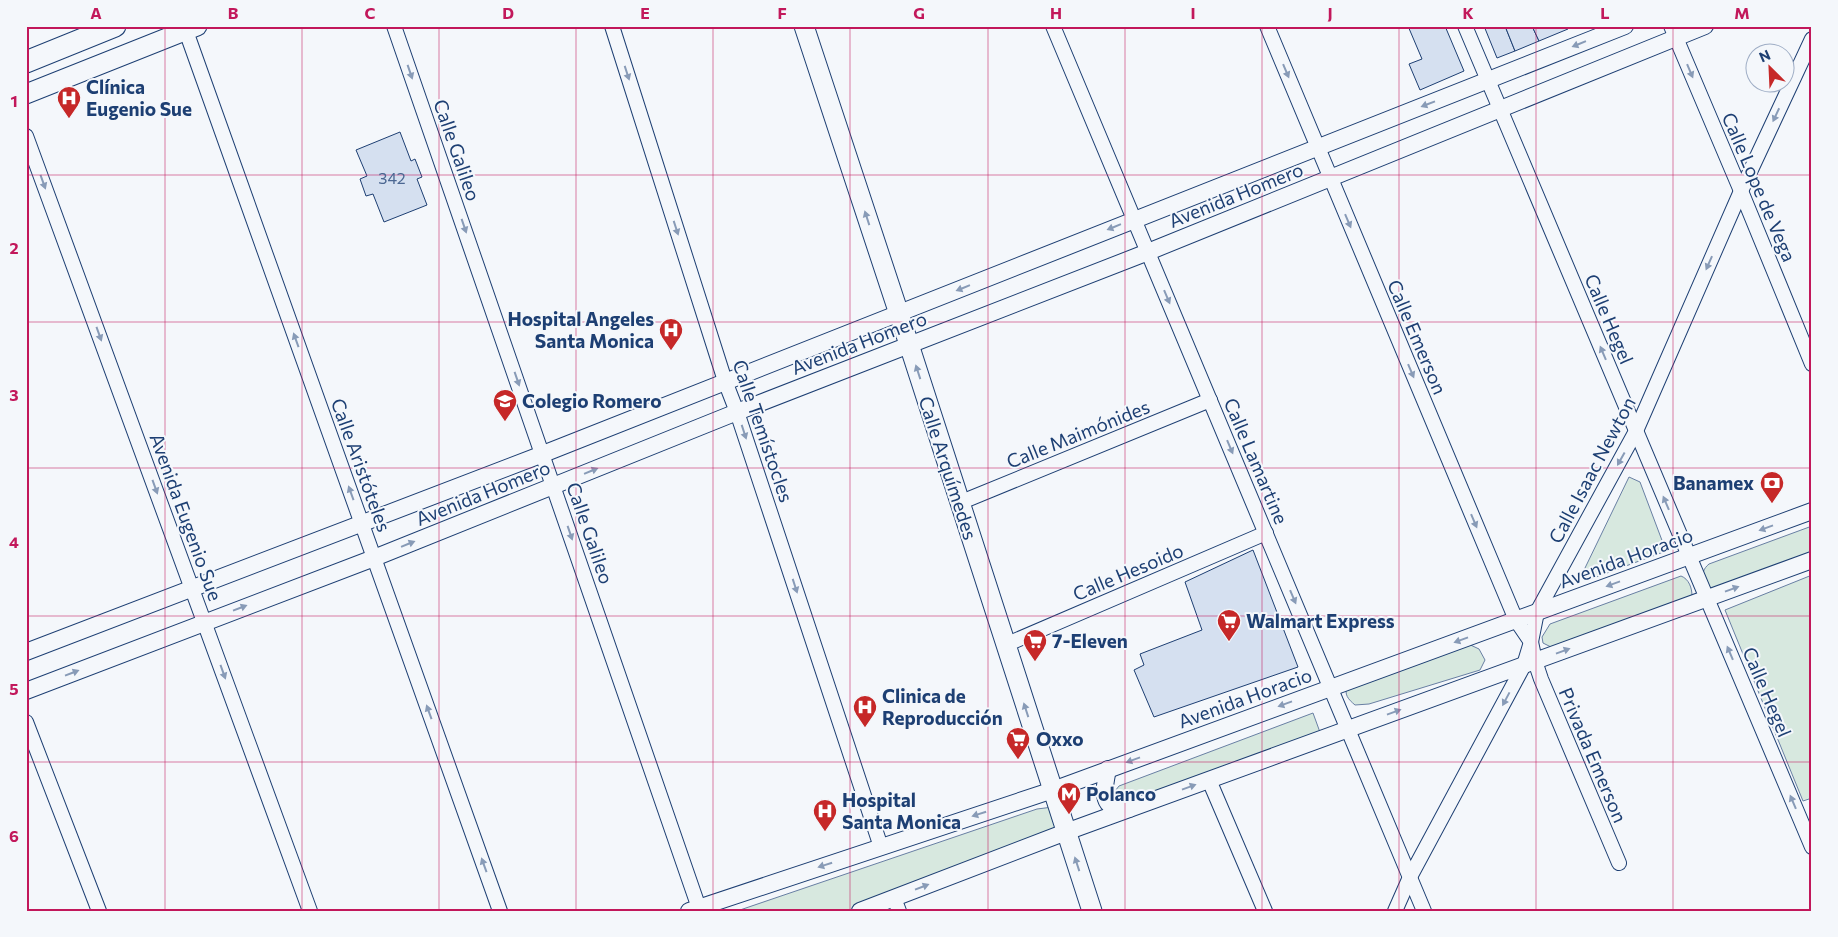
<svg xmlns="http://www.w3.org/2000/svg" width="1838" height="937" font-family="Commissioner,sans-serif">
<rect width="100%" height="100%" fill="#f4f7fb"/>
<g fill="#d7e8df" stroke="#687fa3">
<path d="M 1629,477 L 1640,482 L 1666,551 L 1591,579 L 1586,575 L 1585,568 Z"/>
<path d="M 1812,526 L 1812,553 L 1713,591 C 1704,583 1698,573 1709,564 Z"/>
<path d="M 1812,575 L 1812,798 L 1803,801 L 1725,610 Z"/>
<path d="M 1681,576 C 1689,579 1692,588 1692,596 L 1555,649 L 1543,643 L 1542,637 L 1550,624 Z"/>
<path d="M 1462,641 L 1479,649 L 1485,660 L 1480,670 L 1369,704 L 1355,705 C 1348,699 1344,695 1347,685 Z"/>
<path d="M 1313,713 L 1321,735 L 1139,798 L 1119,799 L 1115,791 L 1119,786 Z"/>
<path d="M 1053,807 L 1062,828 L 950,874 L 850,911 L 737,911 L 1037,809 Z"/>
</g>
<g fill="#d5e0f0" stroke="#1d3f73">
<path d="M 1408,26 L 1445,26 L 1464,71 L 1420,90 L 1409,64 L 1422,59 Z"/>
<path d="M 1484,26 L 1505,26 L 1515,51 L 1497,58 Z"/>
<path d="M 1505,26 L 1532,26 L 1539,41 L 1515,51 Z"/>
<path d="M 1532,26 L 1567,26 L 1568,29 L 1539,41 Z"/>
<path d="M 400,132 L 411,161 L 415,159 L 422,177 L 417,179 L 427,205 L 384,222 L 373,194 L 366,196 L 360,179 L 367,176 L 356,150 Z"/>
<path d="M 1253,550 L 1298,667 L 1154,717 L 1134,670 L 1144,665 L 1140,654 L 1202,630 L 1185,582 Z"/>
</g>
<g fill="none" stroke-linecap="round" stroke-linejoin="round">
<g stroke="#1d3f73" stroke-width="16">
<g id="minor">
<path d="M 394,26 L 700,911"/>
<path d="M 612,26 L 725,381 L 737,412 L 881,847"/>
<path d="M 1053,26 L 1424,911"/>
<path d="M 1267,26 L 1516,620 L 1531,642 L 1535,661 L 1541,679 L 1619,863"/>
<path d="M 1465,26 L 1812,847"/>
<path d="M 1671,26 L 1741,191 L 1812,364"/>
<path d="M 186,31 L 500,911"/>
<path d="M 26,136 L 310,911"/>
<path d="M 959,503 L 1210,400"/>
<path d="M 1005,645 L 1266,533"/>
<path d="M 26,722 L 99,911"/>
<path d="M 1209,780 L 1265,911"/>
<path d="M 894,898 L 899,911"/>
<path d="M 1395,911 L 1410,877 L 1524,665 L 1531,642 L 1537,612 L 1636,431 L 1741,191 L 1812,39"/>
</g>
</g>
<g stroke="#1d3f73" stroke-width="18">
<g id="tertiary">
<path d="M 26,652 L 543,454 L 1625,26"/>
<path d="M 26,691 L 374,558 L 737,412 L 1148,252 L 1705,26"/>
<path d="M 1108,769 C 1104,789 1098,811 1129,809"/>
<path d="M 689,911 L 1053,790 L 1812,511"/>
<path d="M 860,911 L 1066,832 L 1812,560"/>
</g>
</g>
<g stroke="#1d3f73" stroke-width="21">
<g id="secondary">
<path d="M 804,26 L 904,329 L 1092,911"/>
<path d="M 26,94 L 197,26"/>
</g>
</g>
<g stroke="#1d3f73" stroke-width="23">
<path id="primary" d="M 26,62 L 115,26"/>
</g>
<use href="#minor" stroke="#f4f7fb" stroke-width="14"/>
<use href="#tertiary" stroke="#f4f7fb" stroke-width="16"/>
<use href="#secondary" stroke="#f4f7fb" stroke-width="19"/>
<use href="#primary" stroke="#f4f7fb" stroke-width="21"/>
</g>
<defs><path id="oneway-solid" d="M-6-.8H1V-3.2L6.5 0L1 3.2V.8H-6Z" transform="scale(1.25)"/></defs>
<g fill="#889bb7">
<use href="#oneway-solid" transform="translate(1579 44) rotate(158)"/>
<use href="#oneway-solid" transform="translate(1286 71) rotate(67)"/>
<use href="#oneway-solid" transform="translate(1690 71) rotate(67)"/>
<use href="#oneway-solid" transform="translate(410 72) rotate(71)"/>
<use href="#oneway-solid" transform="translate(627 73) rotate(72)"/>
<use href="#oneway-solid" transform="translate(1428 104) rotate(159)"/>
<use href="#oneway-solid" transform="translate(1776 115) rotate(115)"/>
<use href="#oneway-solid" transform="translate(43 182) rotate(70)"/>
<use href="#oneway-solid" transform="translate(867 218) rotate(-108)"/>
<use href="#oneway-solid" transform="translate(1348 221) rotate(67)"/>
<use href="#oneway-solid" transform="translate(464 226) rotate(71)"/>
<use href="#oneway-solid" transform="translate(1114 227) rotate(158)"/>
<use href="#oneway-solid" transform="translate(676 228) rotate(72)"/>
<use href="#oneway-solid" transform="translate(1709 263) rotate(114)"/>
<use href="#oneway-solid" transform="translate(963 288) rotate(158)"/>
<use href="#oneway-solid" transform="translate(1167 297) rotate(67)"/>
<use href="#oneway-solid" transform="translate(99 334) rotate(70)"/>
<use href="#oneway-solid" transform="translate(296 340) rotate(-110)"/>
<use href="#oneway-solid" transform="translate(1603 353) rotate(-113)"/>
<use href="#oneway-solid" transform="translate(1411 371) rotate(67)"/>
<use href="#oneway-solid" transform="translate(918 372) rotate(-108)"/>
<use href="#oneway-solid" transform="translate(517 379) rotate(71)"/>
<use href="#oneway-solid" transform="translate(744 432) rotate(72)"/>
<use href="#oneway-solid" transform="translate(1230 447) rotate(67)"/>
<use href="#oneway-solid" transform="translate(1621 459) rotate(119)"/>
<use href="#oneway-solid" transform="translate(591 471) rotate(-22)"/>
<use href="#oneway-solid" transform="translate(155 487) rotate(70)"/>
<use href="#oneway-solid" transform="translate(351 493) rotate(-110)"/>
<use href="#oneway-solid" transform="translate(1666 503) rotate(-113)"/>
<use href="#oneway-solid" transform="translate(1474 521) rotate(67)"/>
<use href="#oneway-solid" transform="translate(1766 528) rotate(160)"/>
<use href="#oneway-solid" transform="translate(570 533) rotate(71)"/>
<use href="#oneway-solid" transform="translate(408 544) rotate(-22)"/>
<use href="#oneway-solid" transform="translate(1613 584) rotate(160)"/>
<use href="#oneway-solid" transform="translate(795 586) rotate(72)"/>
<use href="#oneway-solid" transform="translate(1732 589) rotate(-20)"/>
<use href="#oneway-solid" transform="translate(1293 597) rotate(67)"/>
<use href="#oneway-solid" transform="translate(240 608) rotate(-21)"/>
<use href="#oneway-solid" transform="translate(1461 640) rotate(160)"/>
<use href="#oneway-solid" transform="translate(1563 651) rotate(-20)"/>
<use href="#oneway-solid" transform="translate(1730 653) rotate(-113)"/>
<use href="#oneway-solid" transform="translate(223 672) rotate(70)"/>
<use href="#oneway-solid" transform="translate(72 673) rotate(-21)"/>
<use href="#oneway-solid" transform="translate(1506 699) rotate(118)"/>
<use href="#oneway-solid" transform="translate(1285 704) rotate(160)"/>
<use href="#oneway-solid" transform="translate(1026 710) rotate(-108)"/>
<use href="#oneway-solid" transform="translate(429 712) rotate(-110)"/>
<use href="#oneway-solid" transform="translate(1394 712) rotate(-20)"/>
<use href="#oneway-solid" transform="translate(1133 760) rotate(160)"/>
<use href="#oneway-solid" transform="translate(1189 787) rotate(-20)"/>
<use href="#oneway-solid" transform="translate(1793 802) rotate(-113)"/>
<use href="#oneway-solid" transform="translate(979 814) rotate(162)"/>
<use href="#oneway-solid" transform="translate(1077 864) rotate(-108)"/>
<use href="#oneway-solid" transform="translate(484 865) rotate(-110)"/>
<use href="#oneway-solid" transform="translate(825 865) rotate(162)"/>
<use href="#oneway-solid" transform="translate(922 887) rotate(-21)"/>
</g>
<path fill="none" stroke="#c2185b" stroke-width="1" stroke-opacity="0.55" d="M 165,26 L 165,911M 302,26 L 302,911M 439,26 L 439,911M 576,26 L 576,911M 713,26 L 713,911M 850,26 L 850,911M 988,26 L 988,911M 1125,26 L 1125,911M 1262,26 L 1262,911M 1399,26 L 1399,911M 1536,26 L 1536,911M 1673,26 L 1673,911M 26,175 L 1812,175M 26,322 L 1812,322M 26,468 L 1812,468M 26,616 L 1812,616M 26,762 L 1812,762"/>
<defs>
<g id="hospital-pin" transform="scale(1.25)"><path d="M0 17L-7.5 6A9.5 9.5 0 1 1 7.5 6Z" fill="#c62828" stroke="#f4f7fb"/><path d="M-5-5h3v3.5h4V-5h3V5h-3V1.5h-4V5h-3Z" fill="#fff"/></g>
<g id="school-pin" transform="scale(1.25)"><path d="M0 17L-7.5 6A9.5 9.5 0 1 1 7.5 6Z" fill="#c62828" stroke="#f4f7fb"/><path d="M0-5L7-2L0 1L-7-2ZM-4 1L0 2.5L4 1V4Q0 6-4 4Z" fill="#fff"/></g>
<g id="bank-pin" transform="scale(1.25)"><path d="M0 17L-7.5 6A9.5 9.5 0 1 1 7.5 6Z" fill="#c62828" stroke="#f4f7fb"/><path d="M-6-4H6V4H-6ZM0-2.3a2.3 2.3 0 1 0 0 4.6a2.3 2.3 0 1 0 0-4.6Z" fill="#fff"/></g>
<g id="supermarket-pin" transform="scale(1.25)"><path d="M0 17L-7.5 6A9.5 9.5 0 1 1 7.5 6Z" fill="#c62828" stroke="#f4f7fb"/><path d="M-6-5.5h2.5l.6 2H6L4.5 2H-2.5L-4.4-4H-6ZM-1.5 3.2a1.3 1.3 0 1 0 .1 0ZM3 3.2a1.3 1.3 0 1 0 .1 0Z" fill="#fff"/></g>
<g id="metro-pin" transform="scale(1.25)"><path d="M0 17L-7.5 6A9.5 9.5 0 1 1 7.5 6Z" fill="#c62828" stroke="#f4f7fb"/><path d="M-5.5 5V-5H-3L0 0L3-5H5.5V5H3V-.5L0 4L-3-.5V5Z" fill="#fff"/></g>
</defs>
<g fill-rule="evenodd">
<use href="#hospital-pin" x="69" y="98"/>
<use href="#hospital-pin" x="671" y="330"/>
<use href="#school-pin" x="505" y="401"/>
<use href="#bank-pin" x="1772" y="483"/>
<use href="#supermarket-pin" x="1229" y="621"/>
<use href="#supermarket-pin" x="1035" y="641"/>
<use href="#hospital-pin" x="865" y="707"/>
<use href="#supermarket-pin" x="1018" y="739"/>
<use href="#metro-pin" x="1069" y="794"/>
<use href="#hospital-pin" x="825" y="811"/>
</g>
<g text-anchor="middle" stroke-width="4" stroke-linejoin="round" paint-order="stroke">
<g font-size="16" fill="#4b6792">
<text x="392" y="184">342</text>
</g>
<g font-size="19" font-weight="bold" fill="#1d3f73" stroke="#f4f7fb" text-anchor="start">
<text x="86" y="94">Clínica<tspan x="86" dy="22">Eugenio Sue</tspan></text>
<text x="654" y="326" text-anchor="end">Hospital Angeles<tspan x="654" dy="22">Santa Monica</tspan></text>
<text x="522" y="408">Colegio Romero</text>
<text x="1754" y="490" text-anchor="end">Banamex</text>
<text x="1246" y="628">Walmart Express</text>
<text x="1052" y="648">7-Eleven</text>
<text x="882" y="703">Clinica de<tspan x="882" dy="22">Reproducción</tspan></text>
<text x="1036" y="746">Oxxo</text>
<text x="1086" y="801">Polanco</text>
<text x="842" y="807">Hospital<tspan x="842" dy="22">Santa Monica</tspan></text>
</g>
<g font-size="19" fill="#1d3f73" stroke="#f4f7fb">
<text transform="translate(457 150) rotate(71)" y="7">Calle Galileo</text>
<text transform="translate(1759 187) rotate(67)" y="7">Calle Lope de Vega</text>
<text transform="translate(1236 195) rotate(-22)" y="7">Avenida Homero</text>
<text transform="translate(1609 319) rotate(67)" y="7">Calle Hegel</text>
<text transform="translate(1417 337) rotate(67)" y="7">Calle Emerson</text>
<text transform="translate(859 343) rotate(-21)" y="7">Avenida Homero</text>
<text transform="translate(763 431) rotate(71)" y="7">Calle Temístocles</text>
<text transform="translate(1078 434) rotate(-22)" y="7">Calle Maimónides</text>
<text transform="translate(1256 461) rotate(67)" y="7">Calle Lamartine</text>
<text transform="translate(361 465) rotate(70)" y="7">Calle Aristóteles</text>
<text transform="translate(948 468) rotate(72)" y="7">Calle Arquímedes</text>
<text transform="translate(1592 470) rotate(-62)" y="7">Calle Isaac Newton</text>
<text transform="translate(483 493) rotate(-22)" y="7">Avenida Homero</text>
<text transform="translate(186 517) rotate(70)" y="7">Avenida Eugenio Sue</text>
<text transform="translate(590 533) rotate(71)" y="7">Calle Galileo</text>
<text transform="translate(1626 558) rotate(-20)" y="7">Avenida Horacio</text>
<text transform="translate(1128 572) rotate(-23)" y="7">Calle Hesoido</text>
<text transform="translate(1767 692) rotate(67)" y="7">Calle Hegel</text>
<text transform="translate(1245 698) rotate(-20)" y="7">Avenida Horacio</text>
<text transform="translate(1593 755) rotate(67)" y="7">Privada Emerson</text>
</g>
</g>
<rect width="1838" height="937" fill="none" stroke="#f4f7fb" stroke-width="55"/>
<g transform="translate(1770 68) rotate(336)"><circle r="24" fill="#f4f7fb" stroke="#9eadc5"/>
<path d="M0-4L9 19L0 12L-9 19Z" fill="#c62828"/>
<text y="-8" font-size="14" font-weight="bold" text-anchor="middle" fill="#1d3f73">N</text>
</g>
<rect x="28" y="28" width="1782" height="882" fill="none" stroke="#c2185b" stroke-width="2"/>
<g font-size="16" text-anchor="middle" font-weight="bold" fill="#c2185b">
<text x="96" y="19">A</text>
<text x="233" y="19">B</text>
<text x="370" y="19">C</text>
<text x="508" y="19">D</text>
<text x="645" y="19">E</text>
<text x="782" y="19">F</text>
<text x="919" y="19">G</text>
<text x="1056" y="19">H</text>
<text x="1193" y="19">I</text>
<text x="1330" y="19">J</text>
<text x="1468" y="19">K</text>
<text x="1605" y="19">L</text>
<text x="1742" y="19">M</text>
<text x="14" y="107">1</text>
<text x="14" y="254">2</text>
<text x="14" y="401">3</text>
<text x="14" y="548">4</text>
<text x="14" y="695">5</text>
<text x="14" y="842">6</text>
</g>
</svg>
